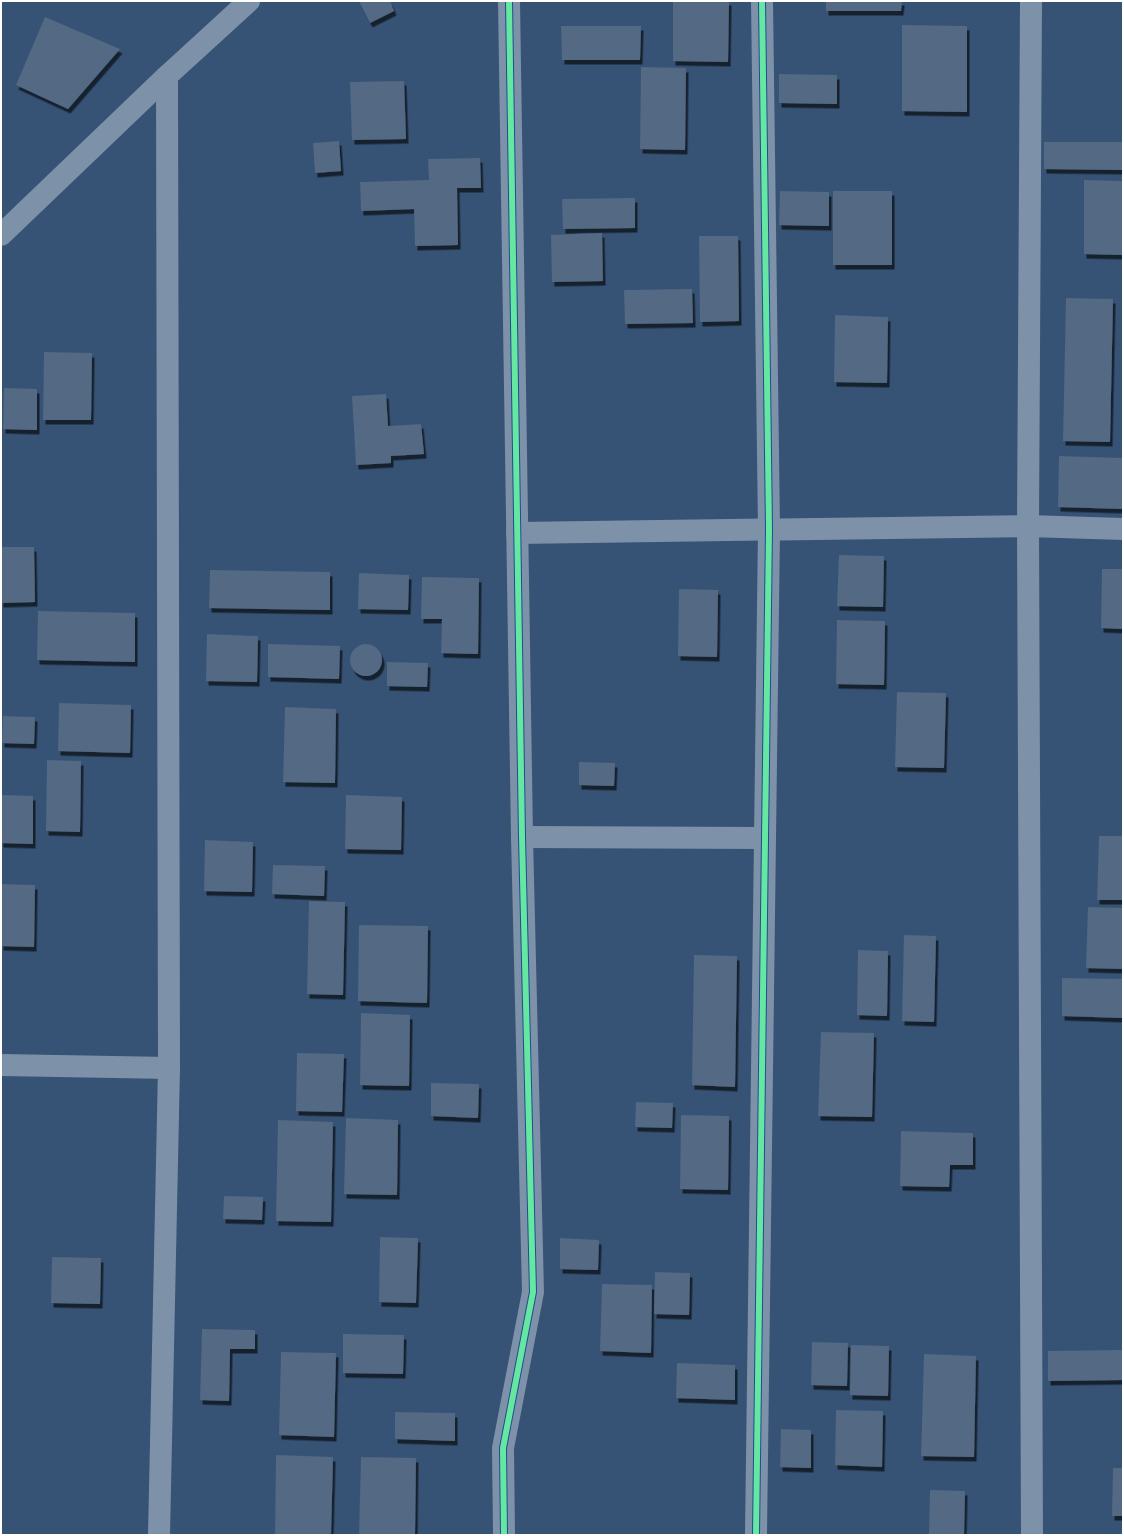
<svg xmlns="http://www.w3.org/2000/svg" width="1124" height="1536" font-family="'Nunito Sans',sans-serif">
<defs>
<filter id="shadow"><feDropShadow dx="2.5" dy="4.5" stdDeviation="0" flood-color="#0009"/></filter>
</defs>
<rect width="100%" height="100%" fill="#365274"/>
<g fill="#526984" filter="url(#shadow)">
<path d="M 359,1 L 390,1 L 394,11 L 370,23 Z"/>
<path d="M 673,1 L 729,1 L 728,62 L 673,61 Z"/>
<path d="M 826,1 L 902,1 L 901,11 L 826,11 Z"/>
<path d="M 45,17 L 120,49 L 68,109 L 16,85 Z"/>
<path d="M 902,25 L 967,26 L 967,112 L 902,111 Z"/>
<path d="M 561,26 L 641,26 L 640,60 L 562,60 Z"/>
<path d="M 641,67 L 686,68 L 685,150 L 640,149 Z"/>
<path d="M 779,74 L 837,75 L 837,104 L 779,103 Z"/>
<path d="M 404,81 L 406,139 L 352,140 L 350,82 Z"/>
<path d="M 339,141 L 341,171 L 315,173 L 313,143 Z"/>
<path d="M 1044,142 L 1123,142 L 1123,170 L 1044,169 Z"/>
<path d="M 480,158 L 481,188 L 457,188 L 458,245 L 415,246 L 414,209 L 361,211 L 360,182 L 429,180 L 428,159 Z"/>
<path d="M 1084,180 L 1123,181 L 1123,255 L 1084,254 Z"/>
<path d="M 780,191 L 829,192 L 829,226 L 779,225 Z"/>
<rect x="833" y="191" width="59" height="74"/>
<path d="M 635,198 L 635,228 L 563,229 L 562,199 Z"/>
<path d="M 602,233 L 603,281 L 552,282 L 551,235 Z"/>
<path d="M 699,236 L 738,236 L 739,321 L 700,322 Z"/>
<path d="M 692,289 L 693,323 L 625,324 L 624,290 Z"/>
<path d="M 1066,298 L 1113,299 L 1110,442 L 1063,441 Z"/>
<path d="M 835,315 L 888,317 L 887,383 L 834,382 Z"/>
<path d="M 44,352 L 92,353 L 91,420 L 43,420 Z"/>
<path d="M 4,388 L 37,389 L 37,430 L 3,429 Z"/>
<path d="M 386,394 L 388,426 L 421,424 L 424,454 L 391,456 L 391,463 L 356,465 L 352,396 Z"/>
<path d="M 1059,456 L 1123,458 L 1123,509 L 1058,507 Z"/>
<path d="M 1,547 L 34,547 L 35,602 L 1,603 Z"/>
<path d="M 839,555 L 884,556 L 883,607 L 837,606 Z"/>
<path d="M 1102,569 L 1123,569 L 1123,629 L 1101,628 Z"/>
<path d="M 210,570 L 330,572 L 330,610 L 209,608 Z"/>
<path d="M 359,573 L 409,575 L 408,610 L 358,609 Z"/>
<path d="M 422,577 L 479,578 L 478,654 L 441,653 L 442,619 L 421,619 Z"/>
<path d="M 679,589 L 718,590 L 717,657 L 678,656 Z"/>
<path d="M 38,611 L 135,613 L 135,662 L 37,660 Z"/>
<path d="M 837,620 L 885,621 L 884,685 L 836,684 Z"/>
<path d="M 207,634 L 258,636 L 257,682 L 206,681 Z"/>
<path d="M 268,644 L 340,646 L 339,679 L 268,677 Z"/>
<circle cx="366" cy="660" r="16"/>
<path d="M 387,662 L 428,663 L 427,687 L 387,686 Z"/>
<path d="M 897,692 L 946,693 L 944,768 L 895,767 Z"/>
<path d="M 59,703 L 131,705 L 130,753 L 58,751 Z"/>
<path d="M 285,707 L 336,709 L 335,783 L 283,782 Z"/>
<path d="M 3,716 L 35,717 L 34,744 L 2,743 Z"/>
<path d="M 47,760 L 81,761 L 80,832 L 46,831 Z"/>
<path d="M 579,762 L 615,763 L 614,786 L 579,785 Z"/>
<path d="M 1,795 L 33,796 L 33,844 L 1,843 Z"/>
<path d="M 346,795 L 402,797 L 401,850 L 345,849 Z"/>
<path d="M 1099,836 L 1123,836 L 1123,900 L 1097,900 Z"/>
<path d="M 205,840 L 253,842 L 252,892 L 204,891 Z"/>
<path d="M 273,865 L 325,866 L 324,896 L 272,894 Z"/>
<path d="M 1,884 L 35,885 L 34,947 L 1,946 Z"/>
<path d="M 309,901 L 345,902 L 343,995 L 307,994 Z"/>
<path d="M 1088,907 L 1123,908 L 1123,969 L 1086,968 Z"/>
<path d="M 359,925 L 428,926 L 427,1003 L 358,1001 Z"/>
<path d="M 904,935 L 936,936 L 934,1022 L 902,1021 Z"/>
<path d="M 858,950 L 888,951 L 887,1016 L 857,1015 Z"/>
<path d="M 694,955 L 737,956 L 735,1087 L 692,1085 Z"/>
<path d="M 1062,978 L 1123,979 L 1123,1018 L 1062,1016 Z"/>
<path d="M 361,1013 L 410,1015 L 409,1086 L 360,1085 Z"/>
<path d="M 821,1032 L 874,1033 L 872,1117 L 818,1116 Z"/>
<path d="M 297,1053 L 344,1054 L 342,1112 L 296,1111 Z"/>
<path d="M 431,1083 L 479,1084 L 478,1118 L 431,1116 Z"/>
<path d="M 636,1102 L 673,1103 L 672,1128 L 635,1127 Z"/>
<path d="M 681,1115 L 729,1116 L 728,1190 L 680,1189 Z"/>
<path d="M 346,1118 L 398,1120 L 397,1195 L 344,1194 Z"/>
<path d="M 278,1120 L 333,1122 L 331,1222 L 276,1221 Z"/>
<path d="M 901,1131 L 973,1133 L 973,1165 L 950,1165 L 949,1187 L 900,1186 Z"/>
<path d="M 224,1196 L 263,1197 L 262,1220 L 223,1219 Z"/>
<path d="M 380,1237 L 418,1238 L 416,1303 L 379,1302 Z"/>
<path d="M 560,1238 L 599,1240 L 598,1270 L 560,1269 Z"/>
<path d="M 52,1257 L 101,1258 L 100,1304 L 51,1303 Z"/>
<path d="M 655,1272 L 690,1273 L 689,1315 L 654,1314 Z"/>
<path d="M 602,1284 L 652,1285 L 651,1353 L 600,1351 Z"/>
<path d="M 202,1329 L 255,1330 L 255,1349 L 230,1349 L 229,1401 L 200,1400 Z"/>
<path d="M 343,1334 L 404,1335 L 403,1374 L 343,1373 Z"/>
<path d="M 812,1342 L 848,1343 L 847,1386 L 811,1385 Z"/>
<path d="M 851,1345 L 889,1346 L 888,1396 L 850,1395 Z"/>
<path d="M 1123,1350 L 1123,1380 L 1048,1381 L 1048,1351 Z"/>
<path d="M 281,1352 L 336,1353 L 334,1437 L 279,1435 Z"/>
<path d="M 924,1354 L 976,1356 L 974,1457 L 921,1456 Z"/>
<path d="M 677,1363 L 735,1365 L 735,1400 L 676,1398 Z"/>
<path d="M 836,1410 L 883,1411 L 882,1467 L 835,1465 Z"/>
<path d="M 395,1412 L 455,1413 L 455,1441 L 395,1439 Z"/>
<path d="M 781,1429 L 811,1430 L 811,1468 L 780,1467 Z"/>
<path d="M 276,1455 L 333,1457 L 331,1535 L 275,1535 Z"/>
<path d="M 361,1457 L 416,1458 L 415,1535 L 359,1535 Z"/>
<path d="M 1113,1468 L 1123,1468 L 1123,1516 L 1112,1516 Z"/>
<path d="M 930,1490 L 965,1491 L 964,1535 L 929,1535 Z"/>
</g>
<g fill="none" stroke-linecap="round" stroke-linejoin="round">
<g stroke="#7d92a8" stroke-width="22">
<path d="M 1031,1 L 1028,526 L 1032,1535"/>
<path d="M 1,235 L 167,76 L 249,1"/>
<path d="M 517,533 L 1028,526 L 1123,529"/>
<path d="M 522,837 L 765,838"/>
<path d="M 1,1065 L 169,1068"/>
<path d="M 159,1535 L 169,1068 L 167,76"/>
<path d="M 504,1535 L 503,1448 L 533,1292 L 522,837 L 509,1"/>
<path d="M 756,1535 L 769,529 L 762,1"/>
</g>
<g stroke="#1b4f8f" stroke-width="8">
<g id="cycleway">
<path d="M 504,1535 L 503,1448 L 533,1292 L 522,837 L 509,1"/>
<path d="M 756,1535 L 769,529 L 762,1"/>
</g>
</g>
<use href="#cycleway" stroke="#66e7a1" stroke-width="6"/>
</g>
<rect width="1124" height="1536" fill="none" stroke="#ffffff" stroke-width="4"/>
</svg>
